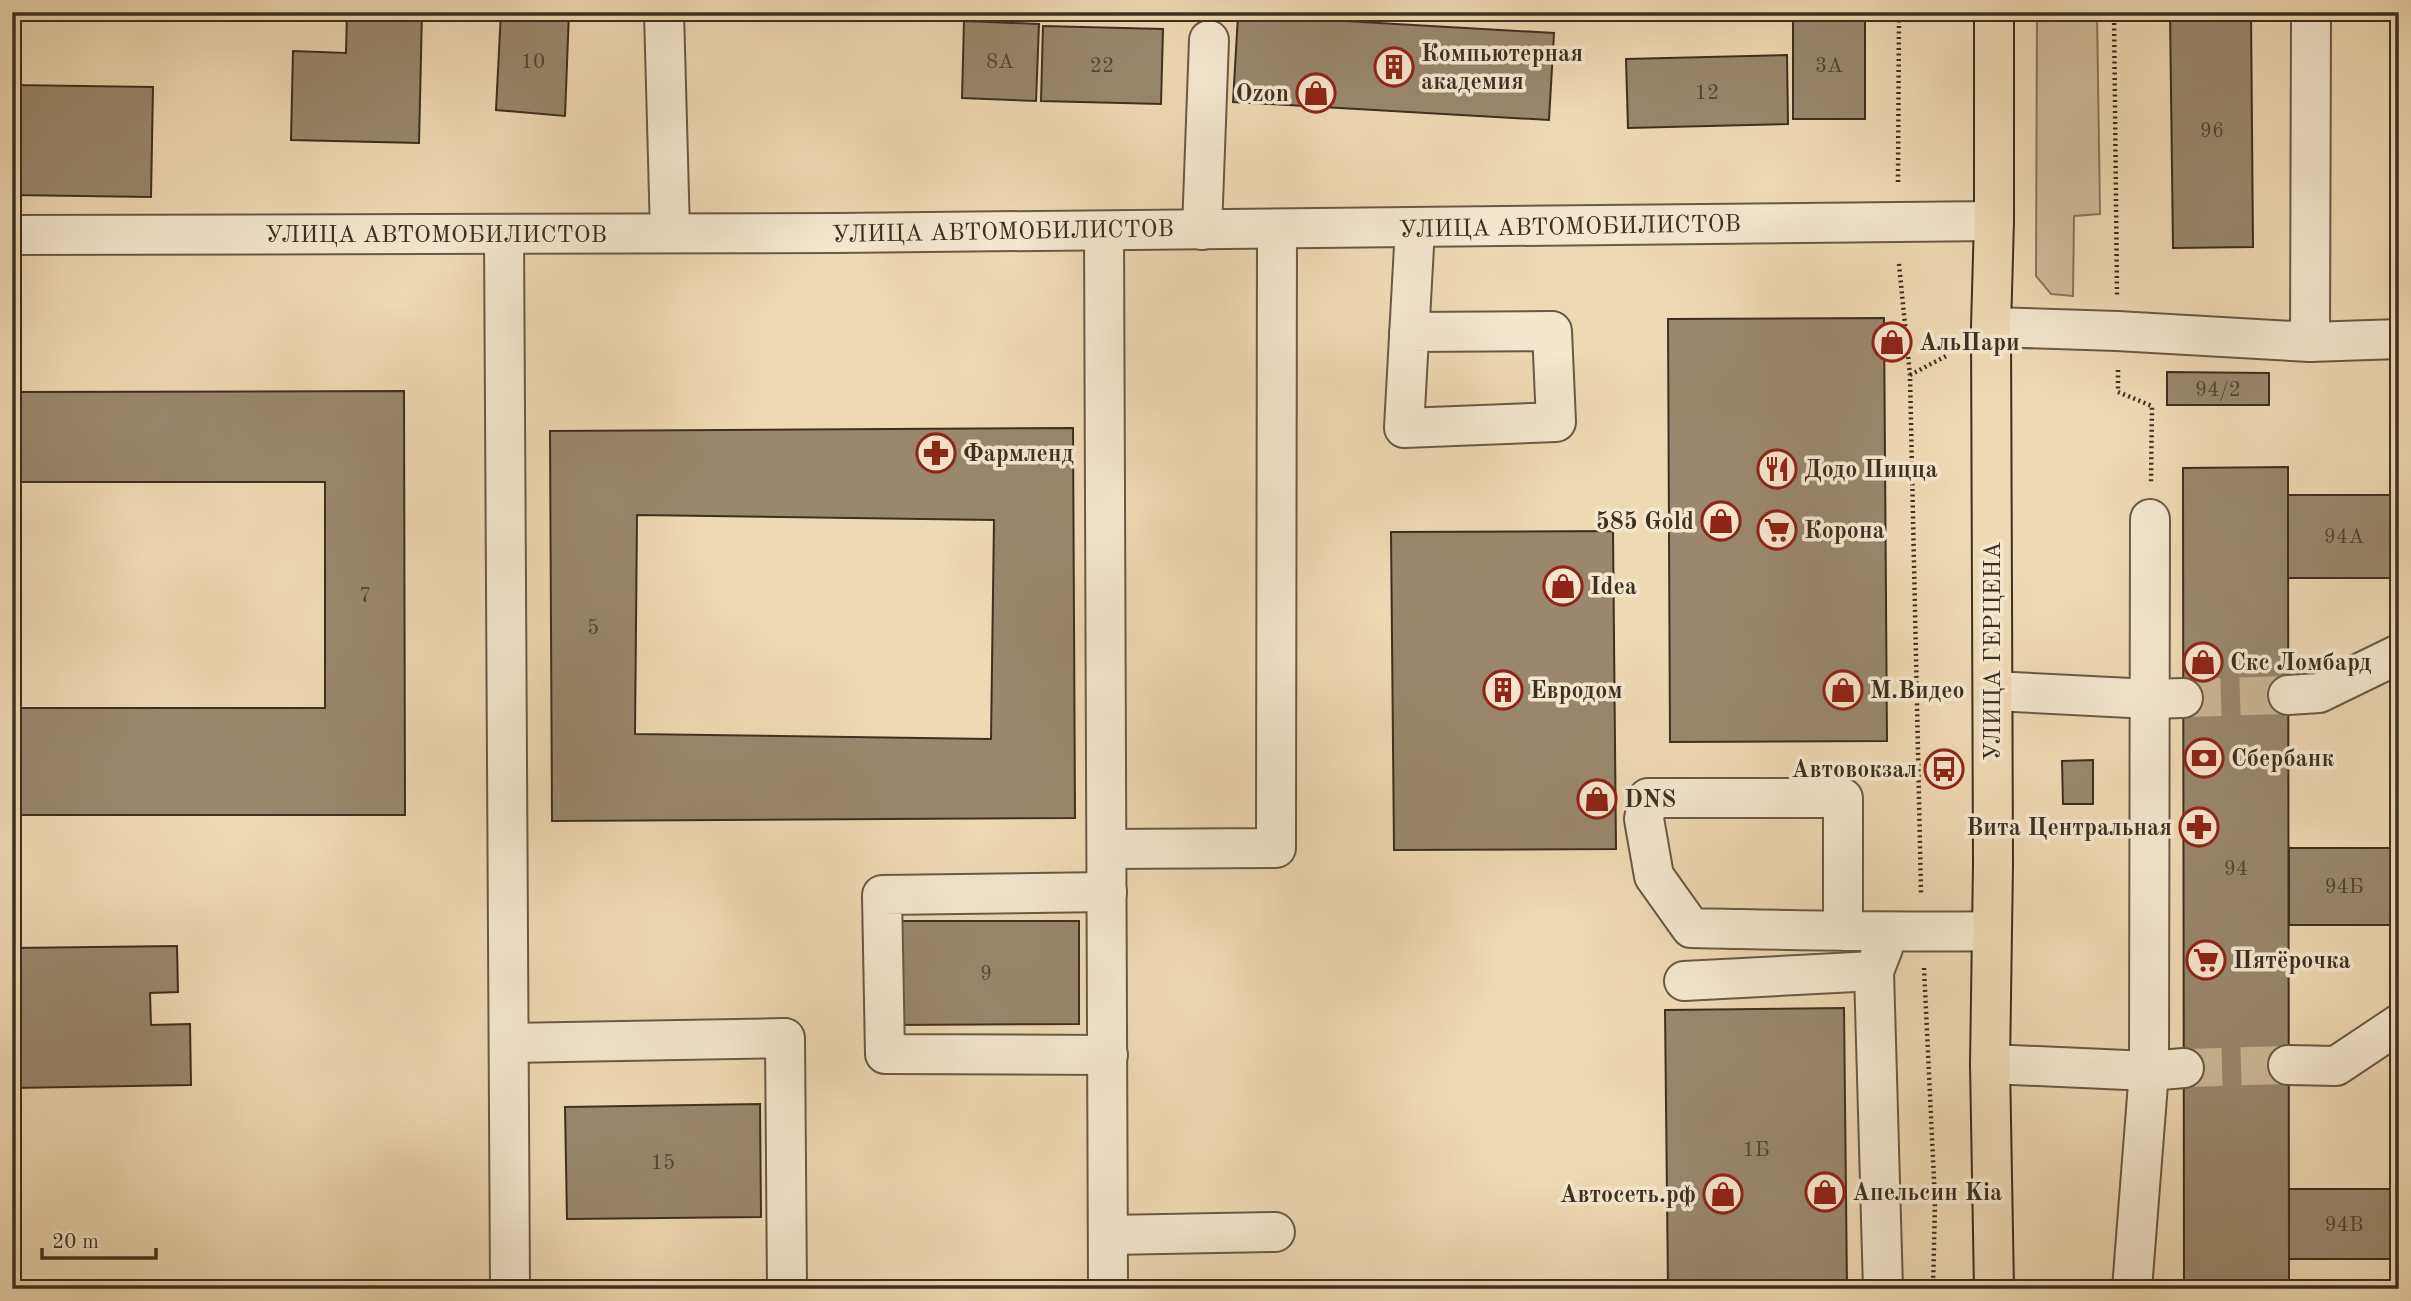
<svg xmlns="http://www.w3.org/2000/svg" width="2411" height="1301" font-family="'Old Standard TT',serif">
<rect width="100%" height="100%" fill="#efd8b4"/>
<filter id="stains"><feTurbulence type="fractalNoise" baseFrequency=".00286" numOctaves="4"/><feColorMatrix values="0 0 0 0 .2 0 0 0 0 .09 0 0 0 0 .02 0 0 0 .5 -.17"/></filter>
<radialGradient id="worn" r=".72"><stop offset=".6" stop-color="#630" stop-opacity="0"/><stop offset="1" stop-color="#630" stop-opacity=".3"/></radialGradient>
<path fill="#d1bb9b" stroke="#88755e" stroke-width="2" d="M 2037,12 L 2097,12 L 2100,214 L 2074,216 L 2073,296 L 2051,294 L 2036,276 Z"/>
<g fill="#9a876d" stroke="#3e2f20" stroke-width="2" fill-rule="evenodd">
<path d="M 347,12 L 422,12 L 419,143 L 291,140 L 293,51 L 346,53 Z"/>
<path d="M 501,12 L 569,12 L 565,116 L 496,110 Z"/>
<rect x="1793" y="12" width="72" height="107"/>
<path d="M 2170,12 L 2251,12 L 2253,247 L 2173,248 Z"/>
<path d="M 1238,15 L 1554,33 L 1549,120 L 1233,102 Z"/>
<path d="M 964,21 L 1039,24 L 1036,101 L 962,98 Z"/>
<path d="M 1043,26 L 1163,29 L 1161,104 L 1041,101 Z"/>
<path d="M 1787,55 L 1788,124 L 1628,128 L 1626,59 Z"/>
<path d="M 12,85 L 153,87 L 151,197 L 12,195 Z"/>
<path d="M 1884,318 L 1887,741 L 1670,742 L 1668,319 Z"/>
<path d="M 2167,372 L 2269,373 L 2269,405 L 2167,405 Z"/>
<path d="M 404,391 L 405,815 L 12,815 L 12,708 L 325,708 L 325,482 L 12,482 L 12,392 Z"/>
<path d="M 1073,428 L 1075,818 L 552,821 L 550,431 ZM 637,515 L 994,520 L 991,739 L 635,734 Z"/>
<path d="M 2288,467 L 2289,1288 L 2184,1288 L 2183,468 Z"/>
<rect x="2288" y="495" width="111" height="83"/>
<path d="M 1613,531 L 1616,849 L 1394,850 L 1391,532 Z"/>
<path d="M 2093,760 L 2093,804 L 2063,804 L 2062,761 Z"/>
<rect x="2289" y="848" width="110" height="77"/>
<path d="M 894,921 L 1079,921 L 1079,1024 L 894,1025 Z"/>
<path d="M 177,946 L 178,992 L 150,993 L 151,1025 L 190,1024 L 191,1085 L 12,1088 L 12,948 Z"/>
<path d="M 1844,1008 L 1847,1289 L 1668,1289 L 1665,1010 Z"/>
<path d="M 760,1104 L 761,1217 L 567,1219 L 565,1107 Z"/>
<rect x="2289" y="1189" width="110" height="70"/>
</g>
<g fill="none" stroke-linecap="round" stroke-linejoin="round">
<g stroke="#ccb696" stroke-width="38" stroke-dasharray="38 19" stroke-linecap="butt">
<path d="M 2183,698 L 2288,695"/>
<path d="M 2184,1068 L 2288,1065"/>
</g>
<g stroke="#6a5945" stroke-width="42">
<g id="minor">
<path d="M 664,12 L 670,233"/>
<path d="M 1202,230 L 1209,40"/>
<path d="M 1104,231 L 1108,1289"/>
<path d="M 504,234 L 510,1289"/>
<path d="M 12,235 L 837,233 L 1994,221"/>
<path d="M 1991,327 L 2117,331 L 2310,342 L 2399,339"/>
<path d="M 1409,332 L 1552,331 L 1556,422 L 1404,428 L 1415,228"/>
<path d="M 2310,342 L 2311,12"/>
<path d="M 1993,691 L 2150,699 L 2183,698"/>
<path d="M 2288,695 L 2319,693 L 2399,654"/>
<path d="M 1107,849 L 1276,848 L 1277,229"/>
<path d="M 1107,892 L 882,895 L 885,1054 L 1108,1055"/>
<path d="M 1843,931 L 1843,798 L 1648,798 L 1644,819 L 1654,876 L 1691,928 C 1791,930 1891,933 1991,931"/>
<path d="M 1874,971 L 1883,1289"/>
<path d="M 1684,981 L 1874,971 L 1883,948"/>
<path d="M 509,1043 L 785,1038 L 787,1289"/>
<path d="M 1990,1064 L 2149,1071 L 2184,1068"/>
<path d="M 2288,1065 L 2336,1066 L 2399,1024"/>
<path d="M 1109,1235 L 1275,1232"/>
<path d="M 2132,1289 L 2149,1071 L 2150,519"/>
</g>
</g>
<g stroke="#3e2f20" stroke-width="42">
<path id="major" d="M 1994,12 L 1994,221 L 1991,327 L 1993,864 L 1990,1064 L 1994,1289"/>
</g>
<g stroke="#3e2f20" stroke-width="4.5" stroke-dasharray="2 3.5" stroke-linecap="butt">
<path d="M 2114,12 L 2117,295"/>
<path d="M 1898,182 L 1899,12"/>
<path d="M 1899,264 L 1910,375 L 1921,893"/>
<path d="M 2118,370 L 2118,392 L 2152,406 L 2151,482"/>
<path d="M 1910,375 L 1948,355"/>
<path d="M 1924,968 L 1935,1201 L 1933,1289"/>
</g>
<use href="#minor" stroke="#f5e6ce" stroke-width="38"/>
<use href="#major" stroke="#efd8b4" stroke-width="38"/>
</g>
<defs>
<g id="building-ring" transform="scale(2.0125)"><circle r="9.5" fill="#f5e6ce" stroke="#8f2418" stroke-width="1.5"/><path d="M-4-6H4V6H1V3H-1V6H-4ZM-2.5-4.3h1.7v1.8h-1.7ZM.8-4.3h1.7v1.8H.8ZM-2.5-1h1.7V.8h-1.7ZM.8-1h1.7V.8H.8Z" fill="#8f2418"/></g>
<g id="shop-ring" transform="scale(2.0125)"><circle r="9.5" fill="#f5e6ce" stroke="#8f2418" stroke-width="1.5"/><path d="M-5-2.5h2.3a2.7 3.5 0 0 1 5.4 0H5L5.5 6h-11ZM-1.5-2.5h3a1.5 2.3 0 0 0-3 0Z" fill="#8f2418"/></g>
<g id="pharmacy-ring" transform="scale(2.0125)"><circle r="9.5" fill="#f5e6ce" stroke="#8f2418" stroke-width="1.5"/><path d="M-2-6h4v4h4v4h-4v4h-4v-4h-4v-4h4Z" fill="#8f2418"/></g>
<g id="restaurant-ring" transform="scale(2.0125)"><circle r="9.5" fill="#f5e6ce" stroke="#8f2418" stroke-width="1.5"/><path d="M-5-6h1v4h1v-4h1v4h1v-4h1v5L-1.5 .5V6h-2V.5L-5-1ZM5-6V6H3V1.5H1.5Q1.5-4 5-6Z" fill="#8f2418"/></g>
<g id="supermarket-ring" transform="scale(2.0125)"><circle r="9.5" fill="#f5e6ce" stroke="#8f2418" stroke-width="1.5"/><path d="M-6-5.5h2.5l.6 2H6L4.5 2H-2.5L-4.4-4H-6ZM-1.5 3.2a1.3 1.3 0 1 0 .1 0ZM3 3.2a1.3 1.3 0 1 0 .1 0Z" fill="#8f2418"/></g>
<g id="bank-ring" transform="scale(2.0125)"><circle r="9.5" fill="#f5e6ce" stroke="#8f2418" stroke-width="1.5"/><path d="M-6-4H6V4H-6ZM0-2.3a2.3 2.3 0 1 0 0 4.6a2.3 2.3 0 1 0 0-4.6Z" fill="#8f2418"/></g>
<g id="bus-ring" transform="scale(2.0125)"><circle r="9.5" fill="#f5e6ce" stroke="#8f2418" stroke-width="1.5"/><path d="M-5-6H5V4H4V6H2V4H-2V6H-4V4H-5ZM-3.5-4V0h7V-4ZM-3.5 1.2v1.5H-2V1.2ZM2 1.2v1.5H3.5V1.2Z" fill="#8f2418"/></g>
</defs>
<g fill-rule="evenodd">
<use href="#building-ring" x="1394" y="67"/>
<use href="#shop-ring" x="1316" y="93"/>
<use href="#shop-ring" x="1892" y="342"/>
<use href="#pharmacy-ring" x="936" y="453"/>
<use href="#restaurant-ring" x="1777" y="469"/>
<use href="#shop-ring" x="1721" y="521"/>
<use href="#supermarket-ring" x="1777" y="530"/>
<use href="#shop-ring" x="1563" y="586"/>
<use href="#shop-ring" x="2203" y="662"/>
<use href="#building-ring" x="1503" y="690"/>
<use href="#shop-ring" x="1843" y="690"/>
<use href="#bank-ring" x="2204" y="758"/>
<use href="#bus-ring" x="1944" y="769"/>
<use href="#shop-ring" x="1597" y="799"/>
<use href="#pharmacy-ring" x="2199" y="827"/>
<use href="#supermarket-ring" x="2206" y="960"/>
<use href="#shop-ring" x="1825" y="1192"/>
<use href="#shop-ring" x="1723" y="1194"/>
</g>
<g text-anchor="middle" stroke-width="7" stroke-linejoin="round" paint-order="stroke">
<g font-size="21" fill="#554533">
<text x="533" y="68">10</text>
<text x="1000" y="68">8А</text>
<text x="1102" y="72">22</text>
<text x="1829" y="72">3А</text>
<text x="1707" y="99">12</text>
<text x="2212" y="137">96</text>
<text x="2218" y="396">94/2</text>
<text x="2344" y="543">94А</text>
<text x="365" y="602">7</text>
<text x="593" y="634">5</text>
<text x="2236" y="875">94</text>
<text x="2344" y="893">94Б</text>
<text x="986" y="980">9</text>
<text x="1756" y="1156">1Б</text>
<text x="663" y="1169">15</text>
<text x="2344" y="1231">94В</text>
</g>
<g font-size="24" font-weight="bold" fill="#3e2f20" stroke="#f5e6ce" text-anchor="start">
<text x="1421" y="61">Компьютерная<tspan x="1421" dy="28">академия</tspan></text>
<text x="1289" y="101" text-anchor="end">Ozon</text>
<text x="1919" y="350">АльПари</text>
<text x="963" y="461">Фармленд</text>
<text x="1804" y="477">Додо Пицца</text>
<text x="1694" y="529" text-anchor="end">585 Gold</text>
<text x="1804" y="538">Корона</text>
<text x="1590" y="594">Idea</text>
<text x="2230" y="670">Скс Ломбард</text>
<text x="1530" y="698">Евродом</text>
<text x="1870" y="698">М.Видео</text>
<text x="2231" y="766">Сбербанк</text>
<text x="1917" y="777" text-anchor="end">Автовокзал</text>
<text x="1624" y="807">DNS</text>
<text x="2172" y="835" text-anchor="end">Вита Центральная</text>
<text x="2233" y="968">Пятёрочка</text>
<text x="1852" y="1200">Апельсин Kia</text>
<text x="1696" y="1202" text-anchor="end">Автосеть.рф</text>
</g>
<g font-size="24" fill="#3e2f20" stroke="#f5e6ce">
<text transform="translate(1570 226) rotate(-1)" y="8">УЛИЦА АВТОМОБИЛИСТОВ</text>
<text transform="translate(1003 231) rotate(-1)" y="8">УЛИЦА АВТОМОБИЛИСТОВ</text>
<text x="436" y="242">УЛИЦА АВТОМОБИЛИСТОВ</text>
<text transform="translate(1992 651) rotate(-90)" y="8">УЛИЦА ГЕРЦЕНА</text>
</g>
</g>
<rect width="2411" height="1301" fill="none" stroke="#efd8b4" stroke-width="42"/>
<rect x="14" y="14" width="2383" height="1273" fill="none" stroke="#3e2f20" stroke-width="3.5"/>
<rect x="21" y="21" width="2369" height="1259" fill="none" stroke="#3e2f20" stroke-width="2"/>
<path d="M42 1248v10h114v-10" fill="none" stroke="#3e2f20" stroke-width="3.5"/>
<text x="52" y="1248" font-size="21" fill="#3e2f20" stroke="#f5e6ce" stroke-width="5" paint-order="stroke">20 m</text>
<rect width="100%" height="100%" filter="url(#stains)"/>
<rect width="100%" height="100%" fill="url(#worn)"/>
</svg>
